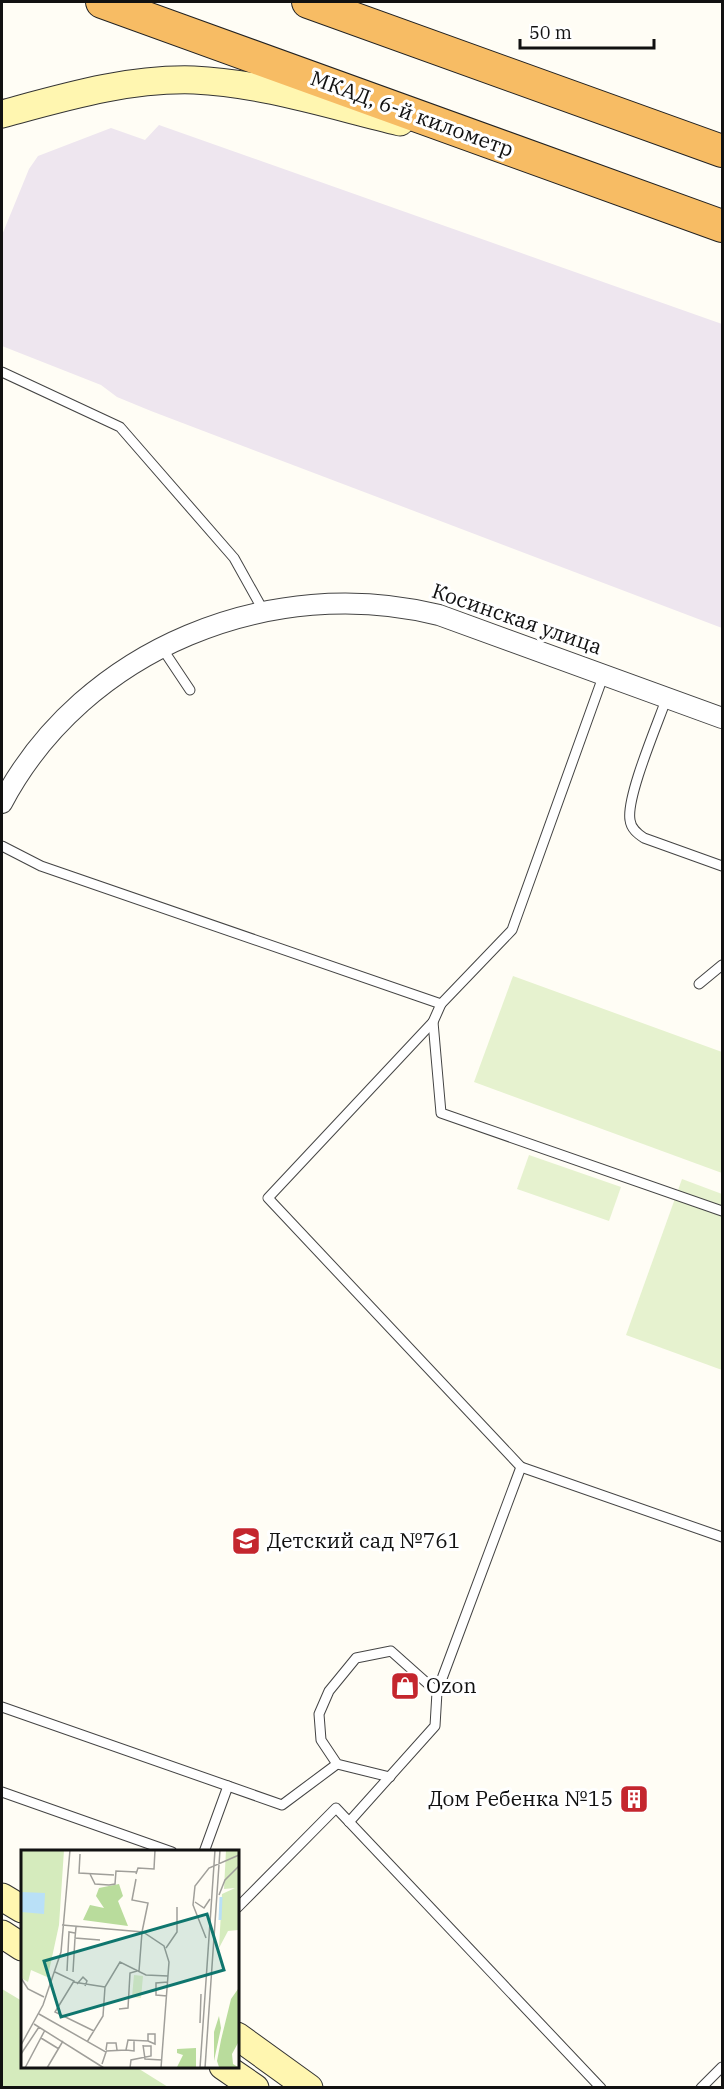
<svg xmlns="http://www.w3.org/2000/svg" width="724" height="2089" font-family="'IBM Plex Serif',serif">
<rect width="100%" height="100%" fill="#fffdf5"/>
<path fill="#eee6ef" d="M 159,125 L 722,324 L 722,628 L 151,411 L 117,397 L 101,385 L 2,346 L 2,235 L 29,169 L 38,156 L 111,128 L 145,140 Z"/>
<path fill="#d5ebbd" d="M 2,1989 L 22,2001 L 22,2066 L 136,2067 L 168,2087 L 2,2087 Z"/>
<g fill="#e6f2cf">
<path d="M 513,976 L 722,1052 L 722,1173 L 474,1082 Z"/>
<path d="M 529,1155 L 621,1187 L 609,1221 L 517,1189 Z"/>
<path d="M 682,1179 L 722,1194 L 722,1370 L 626,1335 Z"/>
</g>
<g fill="none" stroke-linecap="round" stroke-linejoin="round">
<g stroke="#444" stroke-width="11">
<g id="service">
<path d="M 2,372 L 120,427 L 234,558 L 263,610"/>
<path d="M 162,648 L 190,690"/>
<path d="M 604,674 L 512,930 L 441,1004 L 433,1022 L 268,1198 L 521,1467 L 722,1537"/>
<path d="M 667,697 C 658,723 626,797 630,820 C 631,829 638,834 644,838 L 722,866"/>
<path d="M 2,846 L 41,866 L 441,1004"/>
<path d="M 699,984 L 722,965"/>
<path d="M 433,1022 L 441,1113 L 722,1211"/>
<path d="M 2,1707 L 228,1786"/>
<path d="M 390,1777 L 337,1764 L 321,1740 L 319,1714 L 329,1691 L 356,1658 L 391,1651 L 437,1692"/>
<path d="M 2,1792 L 172,1852"/>
<path d="M 349,1822 L 435,1726 L 437,1692 L 521,1467"/>
<path d="M 204,1852 L 228,1786 L 282,1805 L 337,1764"/>
<path d="M 237,1908 L 336,1808 L 601,2088"/>
<path d="M 701,2088 L 722,2067"/>
</g>
</g>
<g stroke="#444" stroke-width="22">
<path id="minor" d="M 2,803 C 84,648 272,573 439,615 L 722,718"/>
</g>
<g stroke="#333" stroke-width="29">
<g id="secondary">
<path d="M 2,114 C 65,97 128,78 194,80 C 263,83 333,106 400,122"/>
<path d="M 2,1897 L 22,1909"/>
<path d="M 2,1934 L 22,1947"/>
<path d="M 237,2036 L 309,2088"/>
<path d="M 223,2066 L 255,2088"/>
</g>
</g>
<g stroke="#222" stroke-width="34">
<g id="trunk">
<path d="M 102,2 L 722,226"/>
<path d="M 308,2 L 722,151"/>
</g>
</g>
<use href="#service" stroke="#fff" stroke-width="9"/>
<use href="#minor" stroke="#fff" stroke-width="20"/>
<use href="#secondary" stroke="#fff6b0" stroke-width="27"/>
<use href="#trunk" stroke="#f7bc64" stroke-width="32"/>
</g>
<defs>
<g id="school-square" transform="scale(1.5)"><rect x="-9" y="-9" width="18" height="18" rx="4" fill="#c4262e" stroke="#fff"/><path d="M0-5L7-2L0 1L-7-2ZM-4 1L0 2.5L4 1V4Q0 6-4 4Z" fill="#fff"/></g>
<g id="shop-square" transform="scale(1.5)"><rect x="-9" y="-9" width="18" height="18" rx="4" fill="#c4262e" stroke="#fff"/><path d="M-5-2.5h2.3a2.7 3.5 0 0 1 5.4 0H5L5.5 6h-11ZM-1.5-2.5h3a1.5 2.3 0 0 0-3 0Z" fill="#fff"/></g>
<g id="building-square" transform="scale(1.5)"><rect x="-9" y="-9" width="18" height="18" rx="4" fill="#c4262e" stroke="#fff"/><path d="M-4-6H4V6H1V3H-1V6H-4ZM-2.5-4.3h1.7v1.8h-1.7ZM.8-4.3h1.7v1.8H.8ZM-2.5-1h1.7V.8h-1.7ZM.8-1h1.7V.8H.8Z" fill="#fff"/></g>
</defs>
<g fill-rule="evenodd">
<use href="#school-square" x="246" y="1541"/>
<use href="#shop-square" x="405" y="1686"/>
<use href="#building-square" x="634" y="1799"/>
</g>
<g text-anchor="middle" stroke-width="6" stroke-linejoin="round" paint-order="stroke">
<g font-size="21" fill="#111" stroke="#fff">
<text transform="translate(412 114) rotate(20)" y="7">МКАД, 6-й километр</text>
<text transform="translate(517 619) rotate(19)" y="7">Косинская улица</text>
</g>
<g font-size="21" fill="#111" stroke="#fff" text-anchor="start">
<text x="267" y="1548">Детский сад №761</text>
<text x="426" y="1693">Ozon</text>
<text x="613" y="1806" text-anchor="end">Дом Ребенка №15</text>
</g>
</g>
<g transform="translate(21 1850)">
<rect width="218" height="218" fill="#fffdf5"/>
<path d="M 0,0 L 43,0 L 38,75 L 28,121 L 26,127 L 10,120 L 7,132 L 0,128 ZM 205,0 L 217,0 L 217,80 L 207,81 L 198,98 L 201,44 L 214,38 L 203,39 Z" fill="#d5ebbd"/>
<path d="M 98,34 L 102,46 L 97,51 L 107,76 L 62,70 L 69,55 L 83,58 L 75,46 L 78,38 ZM 217,139 L 217,193 L 211,204 L 212,214 L 217,217 L 198,217 L 196,211 L 200,190 L 210,149 ZM 198,166 L 200,178 L 193,211 L 193,182 ZM 175,198 L 175,217 L 156,217 L 162,205 L 156,203 L 156,199 Z" fill="#b9dc9c"/>
<path d="M 113,125 L 122,126 L 120,148 L 111,147 Z" fill="#e6f2cf"/>
<path d="M 0,42 L 24,43 L 23,64 L 0,62 Z" fill="#b9e0f7"/>
<path fill="none" stroke="#b9e0f7" stroke-width="3" d="M 199,70 L 200,47"/>
<path fill="none" stroke="#a09f9a" stroke-width="1.5" d="M 59,4 L 58,23 L 93,25M 69,24 L 74,34 L 88,35 L 94,34 L 95,21 L 116,22M 115,24 L 117,18 L 133,19 L 134,0M 115,29 L 111,50 L 127,53 L 121,82M 198,45 L 204,30 L 218,16M 174,52 L 183,58 L 189,49M 41,75 L 122,82 L 143,96 L 148,112 L 140,218M 55,77 L 54,88 L 79,90M 185,88 L 172,55 L 174,36 L 188,18 L 218,5M 145,98 L 156,82 L 156,57M 46,121 L 48,82 L 54,83M 118,121 L 121,82M 34,122 L 53,131 L 34,162 L 73,181M 52,122 L 54,88M 0,128 L 7,139 L 23,147M 52,132 L 84,137M 56,134 L 62,127 L 66,131 L 64,136M 146,146 L 135,145 L 135,133 L 147,132M 98,159 L 107,158 L 109,123 L 116,121M 18,164 L 85,202 L 81,214M 179,173 L 180,144M 13,174 L 83,218M 20,188 L 38,199M 66,192 L 82,166 L 84,137 L 99,112 L 125,125 L 147,126M 0,195 L 22,155 L 40,102 L 49,0M 122,195 L 124,209 L 141,210M 85,200 L 86,193 L 95,193 L 96,200M 105,200 L 113,201 L 113,191M 85,201 L 105,200 L 107,190 L 127,191 L 127,184 L 134,184 L 134,194 L 127,191M 0,204 L 18,177M 4,218 L 24,180M 26,218 L 42,191M 109,218 L 110,210 L 130,206 L 130,196 L 122,196M 179,218 L 194,0M 184,218 L 199,0"/>
<path fill="#0f766e" fill-opacity="0.15" stroke="#0f766e" stroke-width="3" d="M 186,64 L 203,120 L 40,167 L 23,111 Z"/>
<rect width="218" height="218" fill="none" stroke="#111" stroke-width="3"/>
</g>
<rect width="724" height="2089" fill="none" stroke="#111111" stroke-width="6"/>
<path d="M520 39v9h134v-9" fill="none" stroke="#111111" stroke-width="3"/>
<text x="529" y="39" font-size="18" fill="#111111" stroke="#ffffff" stroke-width="4.5" paint-order="stroke">50 m</text>
</svg>
